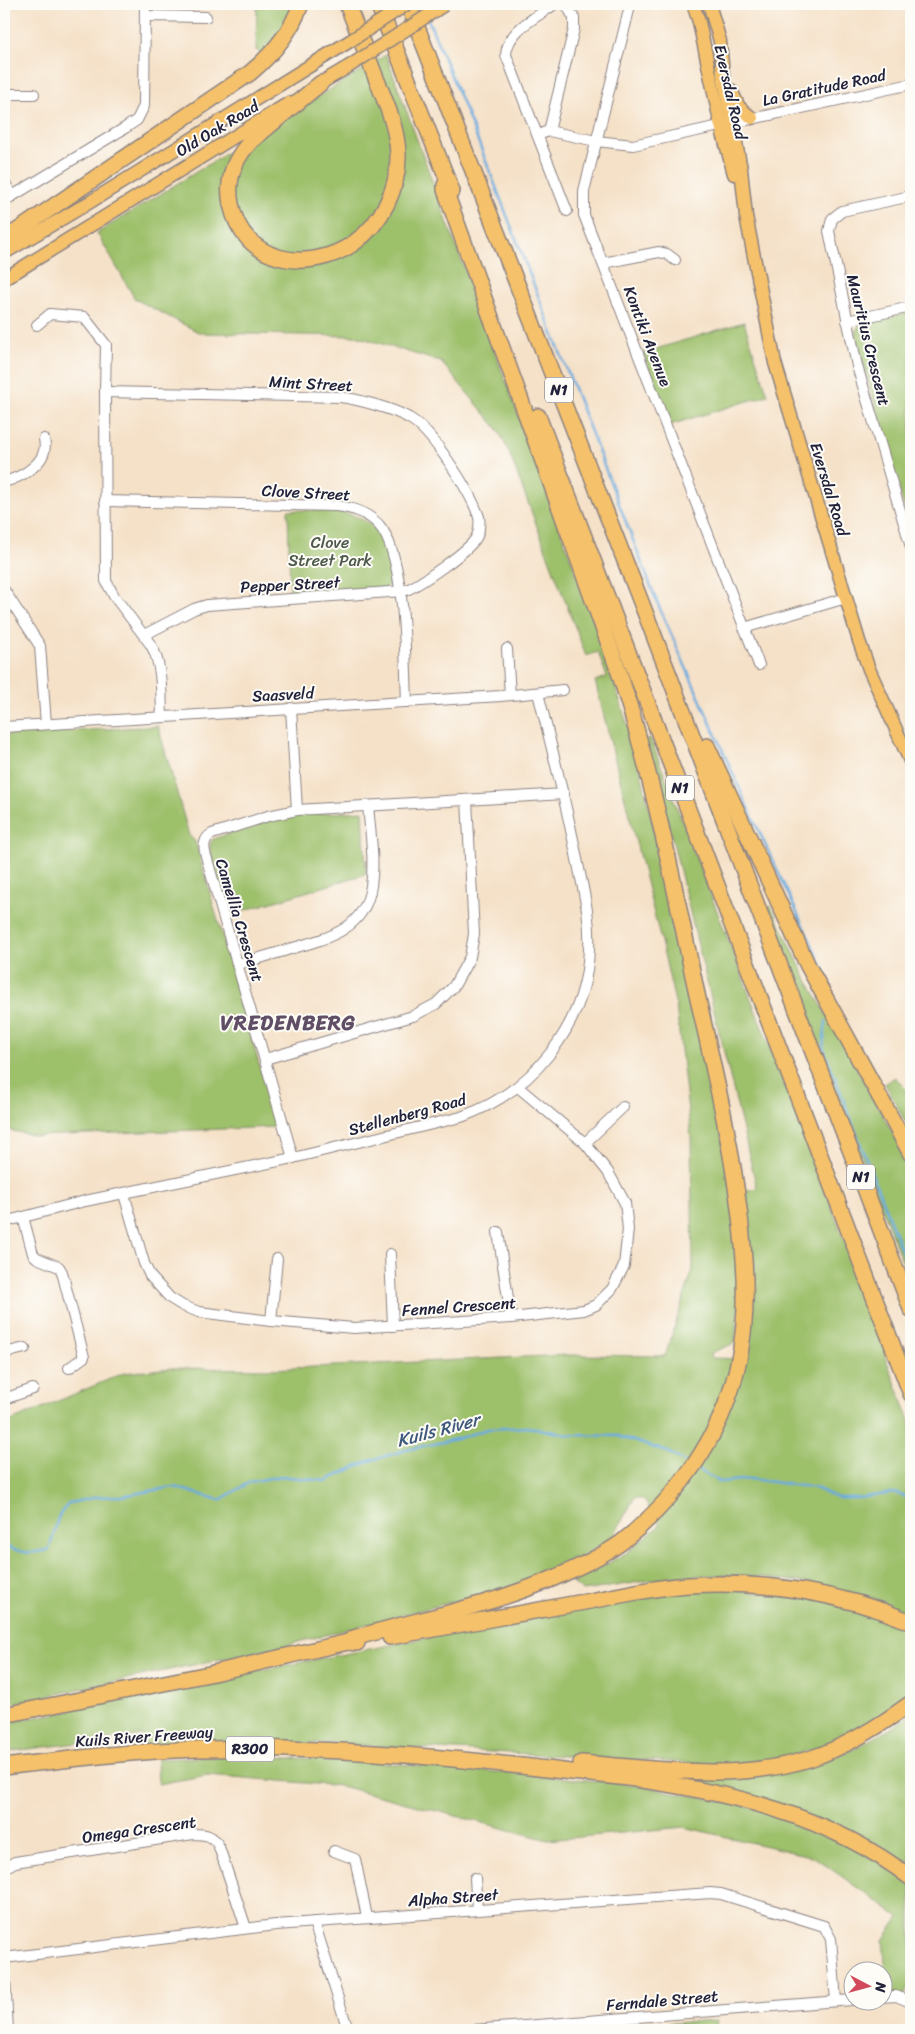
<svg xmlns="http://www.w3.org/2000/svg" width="915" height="2034" font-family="Sriracha,sans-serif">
<rect width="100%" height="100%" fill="#fdfcf7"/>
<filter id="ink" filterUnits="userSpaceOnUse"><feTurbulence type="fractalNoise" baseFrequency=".02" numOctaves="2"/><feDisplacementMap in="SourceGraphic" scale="10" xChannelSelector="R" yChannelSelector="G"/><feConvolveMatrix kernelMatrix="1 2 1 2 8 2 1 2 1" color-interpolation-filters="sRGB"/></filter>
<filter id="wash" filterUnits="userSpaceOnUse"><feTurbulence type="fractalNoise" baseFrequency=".0096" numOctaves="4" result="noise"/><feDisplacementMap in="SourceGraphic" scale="20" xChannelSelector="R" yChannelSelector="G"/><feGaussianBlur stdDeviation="1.12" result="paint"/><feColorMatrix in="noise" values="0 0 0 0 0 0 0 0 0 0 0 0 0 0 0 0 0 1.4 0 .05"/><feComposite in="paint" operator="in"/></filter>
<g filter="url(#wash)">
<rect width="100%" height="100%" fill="#f5e1c8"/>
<g fill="#9dc06a" stroke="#607152">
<path d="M 257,4 L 295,4 L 286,23 L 262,55 L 256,50 Z"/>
<path d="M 386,55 L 604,649 L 639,763 L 712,1089 L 731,1190 L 740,1289 L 735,1343 L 711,1353 L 712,1358 L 743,1359 L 741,1191 L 757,1188 L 674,846 L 646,739 L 650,738 L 888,1353 L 884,1354 L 911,1423 L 911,1613 C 834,1584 753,1568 669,1578 C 640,1581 612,1587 583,1591 L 573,1583 L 628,1552 L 660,1525 L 644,1500 L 635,1497 L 613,1537 L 571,1563 L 521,1584 L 287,1645 L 4,1705 L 4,1424 L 124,1373 L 172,1368 L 271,1369 L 566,1355 L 665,1356 L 693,1269 L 691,1137 L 676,1006 L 660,937 L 595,681 L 607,677 L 598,652 L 586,656 L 508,450 L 497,428 L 441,362 L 356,336 L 200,333 L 135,299 L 97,233 Z"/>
<path d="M 911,312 L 911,531 L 855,335 L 858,327 L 863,323 Z"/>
<path d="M 744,322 L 768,395 L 670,425 L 643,353 Z"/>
<path d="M 288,510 C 333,511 378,505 390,560 C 392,571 395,581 385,588 L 290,594 Z"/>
<path d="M 158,726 L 189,835 L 195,841 L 277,1127 L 36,1136 L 4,1129 L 4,735 Z"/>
<path d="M 363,811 L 366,874 L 229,915 L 210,850 L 210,844 L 213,839 L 278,818 L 309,814 Z"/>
<path d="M 771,906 L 805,976 L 911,1166 L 911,1284 L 765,908 Z"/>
<path d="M 895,1077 L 911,1095 L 911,1132 L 885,1084 Z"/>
<path d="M 723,1589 L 821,1599 L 911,1628 L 911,1696 L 872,1724 L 821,1747 L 786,1757 L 731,1765 L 326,1743 L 144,1746 L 143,1735 L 4,1752 L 4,1723 L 71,1711 L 75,1706 L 649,1595 Z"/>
<path d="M 911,1714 L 911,1873 L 858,1839 L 679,1782 L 679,1777 L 819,1762 L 854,1749 L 890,1729 Z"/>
<path d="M 236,1756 L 345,1760 L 523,1774 L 629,1784 L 747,1806 L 801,1824 L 862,1852 L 911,1884 L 911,1983 L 904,1997 L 888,1996 L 883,1940 L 899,1917 L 814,1857 L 684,1827 L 548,1840 L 341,1786 L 208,1775 L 158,1784 L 157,1759 Z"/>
<path d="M 717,2020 L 716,2030 L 643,2030 L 643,2025 Z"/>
</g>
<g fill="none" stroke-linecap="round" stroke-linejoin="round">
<g stroke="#6aabde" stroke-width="2.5">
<path d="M 422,4 L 425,12"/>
<path d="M 428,19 L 480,146 L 657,602 L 749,810 L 830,983"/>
<path d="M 826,1021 L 823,1047 L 911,1275"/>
<path d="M 697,1469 L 720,1482 L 751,1479 L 816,1488 L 837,1498 L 858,1498 L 894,1493 L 911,1498"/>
<path d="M 4,1545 C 19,1553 32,1555 49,1549 L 59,1515 L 69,1503 L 97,1497 L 121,1496 L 174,1487 L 220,1500 L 250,1482 L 281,1476 L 325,1481 L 369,1461 L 406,1450 L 456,1439 L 487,1429 L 528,1427 L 570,1435 L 618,1436 L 668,1452 L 688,1464"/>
</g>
</g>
</g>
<g filter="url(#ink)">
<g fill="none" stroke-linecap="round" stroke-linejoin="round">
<g stroke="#8c8282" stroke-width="12">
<g id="minor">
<path d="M 555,4 C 537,17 507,30 506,55 L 567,211"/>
<path d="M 629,10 L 584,191 L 584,215 L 759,665"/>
<path d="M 145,16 L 206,17"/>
<path d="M 4,94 L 34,94"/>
<path d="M 549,131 L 596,141 L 633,145 L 911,84"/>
<path d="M 543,133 L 549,131 L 574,29 L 574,18 L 566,4"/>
<path d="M 4,181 L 12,196"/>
<path d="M 911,196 L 842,211 L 832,219 L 829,231 L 857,366 L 911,547"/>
<path d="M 4,201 L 125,128 L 137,120 L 144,106 L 145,4"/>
<path d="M 603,263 L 659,252 L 667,254 L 675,260"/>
<path d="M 847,321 L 911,307"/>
<path d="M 37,325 L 50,314 L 84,317 L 106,345 L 105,392"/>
<path d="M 4,482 C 22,477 50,462 44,439"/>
<path d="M 105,501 L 334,506 C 351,507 367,512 379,525 C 406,556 405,659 407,702"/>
<path d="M 4,590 L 40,646 L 46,724"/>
<path d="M 744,628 L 846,598"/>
<path d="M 144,635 L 194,609 L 207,605 L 404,591 C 418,586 472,549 477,536 C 479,531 480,523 479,517 C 471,493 432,430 409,418 C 394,409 357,399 340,397 L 105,392 L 106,581 L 114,596 L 151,645 C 163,666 161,693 162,716"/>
<path d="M 507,649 L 510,695"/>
<path d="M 291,708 L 297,810"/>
<path d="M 4,727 L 501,696 L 563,690"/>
<path d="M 238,964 C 256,959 275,954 293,948 C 329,938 365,929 371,886 C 375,860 370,832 368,805"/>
<path d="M 265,1059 L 413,1016 L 436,1004 L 454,986 L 470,957 L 474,934 L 467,800"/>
<path d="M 585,1143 L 623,1107"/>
<path d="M 293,1158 L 206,856 C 203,847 204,838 212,834 L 268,816 L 297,810 L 564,794"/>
<path d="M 124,1194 L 144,1263 L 150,1276 L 170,1298 L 183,1306 L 199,1312 L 271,1321 L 354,1328 L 511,1318 L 584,1310 L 596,1305 L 612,1289 L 624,1266 L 628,1229 L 625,1203 L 608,1172 L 585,1143 L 518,1087"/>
<path d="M 23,1217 L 33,1254 L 37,1258 L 59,1267 L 62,1272 L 84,1357 L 69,1368"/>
<path d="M 4,1222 L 85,1201 L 293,1158 L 461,1117 C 532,1092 586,1027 589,949 C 591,919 583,889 577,859 C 566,803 552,748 538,693"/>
<path d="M 498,1232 L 511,1318"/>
<path d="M 390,1254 L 393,1326"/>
<path d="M 271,1321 L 277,1259"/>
<path d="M 4,1353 L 25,1348"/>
<path d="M 4,1399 L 33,1389"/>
<path d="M 334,1851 L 355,1859 L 367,1917"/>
<path d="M 4,1868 L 15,1862 L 193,1834 C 205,1834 214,1835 219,1847 L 246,1928"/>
<path d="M 475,1878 L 477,1910"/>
<path d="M 314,1922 L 348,2030"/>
<path d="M 4,1958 L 276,1925 L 710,1893 L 721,1894 L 824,1926 L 831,1939 L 836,2001"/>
<path d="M 4,1959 L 8,2030"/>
<path d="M 882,1997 L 896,1996 L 911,2002"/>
<path d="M 473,2030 L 852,2000"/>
</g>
</g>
<g stroke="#8c8282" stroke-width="15">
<g id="major">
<path d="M 693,4 L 699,22 L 721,126 L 734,174"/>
<path d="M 709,4 L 720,41 L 723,75 L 741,169 L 746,216 L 775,363 L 859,641 L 869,669 L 911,763"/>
<path d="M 314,87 L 348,67"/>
<path d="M 731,90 L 739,107 L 752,118"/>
<path d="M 4,253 L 90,202 L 350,41"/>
<path d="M 4,279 L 289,103"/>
</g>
</g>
<g stroke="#8c8282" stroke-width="18">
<g id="highway">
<path d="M 378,4 L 452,191"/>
<path d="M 408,4 L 648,620 L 911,1309"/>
<path d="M 321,83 L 251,141 C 234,159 226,179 231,204 C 243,264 309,274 354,243 C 382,223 399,188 398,154 C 397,127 386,103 376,78 C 366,53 357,29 347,4"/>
<path d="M 4,240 L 250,73 C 273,54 291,32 301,4"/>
<path d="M 538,416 L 911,1394"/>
<path d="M 707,746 L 808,966 L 911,1154"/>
<path d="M 390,1637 C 455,1625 519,1614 584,1602 C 619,1596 653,1587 689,1585 C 763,1580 842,1593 911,1622"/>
<path d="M 348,1642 L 354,1638 C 424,1618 497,1604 563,1574 C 583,1565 604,1555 622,1542 C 677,1498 721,1438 737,1368 C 749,1318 746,1268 740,1217 C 731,1139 712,1062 695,985 C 673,880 652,774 619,672 L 445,190 L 445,185 L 448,181"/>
<path d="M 4,1715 L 209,1674 L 348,1642 L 357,1643"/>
<path d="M 581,1763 C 657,1769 738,1782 812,1758 C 848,1746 881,1725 911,1703"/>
<path d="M 4,1767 C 69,1759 134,1751 199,1749 C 320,1746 443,1756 563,1771 C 585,1774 607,1775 628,1778 C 729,1792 829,1815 911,1878"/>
</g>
</g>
<use href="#minor" stroke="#fff" stroke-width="10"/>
<use href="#major" stroke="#f5c16b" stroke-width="12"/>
<use href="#highway" stroke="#f5c16b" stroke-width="15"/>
<g stroke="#8c8282" stroke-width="15" stroke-linecap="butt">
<g id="major-bridge">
<path d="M 350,41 L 407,4"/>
<path d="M 348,67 L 444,5"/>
</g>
</g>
<use href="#major-bridge" stroke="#f5c16b" stroke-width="12"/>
</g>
</g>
<g text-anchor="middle" stroke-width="4" stroke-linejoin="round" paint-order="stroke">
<g fill="#fdfcf7" stroke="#646373" stroke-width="1">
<rect x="545" y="377.5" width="28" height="25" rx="4"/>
<rect x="666" y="775.5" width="28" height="25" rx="4"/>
<rect x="847" y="1164.5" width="28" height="25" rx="4"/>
<rect x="226" y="1736.5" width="48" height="25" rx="4"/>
</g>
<g font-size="15" font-weight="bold" fill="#22223b">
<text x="559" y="395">N1</text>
<text x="680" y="793">N1</text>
<text x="861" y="1182">N1</text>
<text x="250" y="1754">R300</text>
</g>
<g font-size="16" fill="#22223b" stroke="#fdfcf7">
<text transform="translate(824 87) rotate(-12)" y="6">La Gratitude Road</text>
<text transform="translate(731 92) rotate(77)" y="6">Eversdal Road</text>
<text transform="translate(217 128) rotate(-31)" y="6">Old Oak Road</text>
<text transform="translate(648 336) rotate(69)" y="6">Kontiki Avenue</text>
<text transform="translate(869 340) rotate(76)" y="6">Mauritius Crescent</text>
<text transform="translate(311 383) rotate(3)" y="6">Mint Street</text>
<text transform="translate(830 489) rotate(73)" y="6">Eversdal Road</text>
<text transform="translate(306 492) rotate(3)" y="6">Clove Street</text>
<text transform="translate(290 584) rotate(-3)" y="6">Pepper Street</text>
<text transform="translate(283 694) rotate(-3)" y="6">Saasveld</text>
<text transform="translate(240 920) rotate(73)" y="6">Camellia Crescent</text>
<text transform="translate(407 1114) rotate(-15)" y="6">Stellenberg Road</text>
<text transform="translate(459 1306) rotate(-4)" y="6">Fennel Crescent</text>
<text transform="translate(144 1736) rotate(-4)" y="6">Kuils River Freeway</text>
<text transform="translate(139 1829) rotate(-8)" y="6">Omega Crescent</text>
<text transform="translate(453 1897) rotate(-4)" y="6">Alpha Street</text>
<text transform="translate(662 2000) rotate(-5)" y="6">Ferndale Street</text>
</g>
<g font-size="16" fill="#4d594b" stroke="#fdfcf7">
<text x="330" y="548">Clove<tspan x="330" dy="18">Street Park</tspan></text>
</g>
<g font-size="18" font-style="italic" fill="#3f597c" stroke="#fdfcf7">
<text transform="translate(438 1430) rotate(-15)" y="6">Kuils River</text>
</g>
<g font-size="21" font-weight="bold" letter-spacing="1" fill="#5f4e65" stroke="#fdfcf7">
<text x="288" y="1030">VREDENBERG</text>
</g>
</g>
<rect width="915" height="2034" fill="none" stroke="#fdfcf7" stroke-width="20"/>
<g transform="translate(868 1986) rotate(96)"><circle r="24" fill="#fdfcf7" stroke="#a5a5ac"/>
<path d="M0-4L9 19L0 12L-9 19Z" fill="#d1495b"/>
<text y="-8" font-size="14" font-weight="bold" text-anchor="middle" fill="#22223b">N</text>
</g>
</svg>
